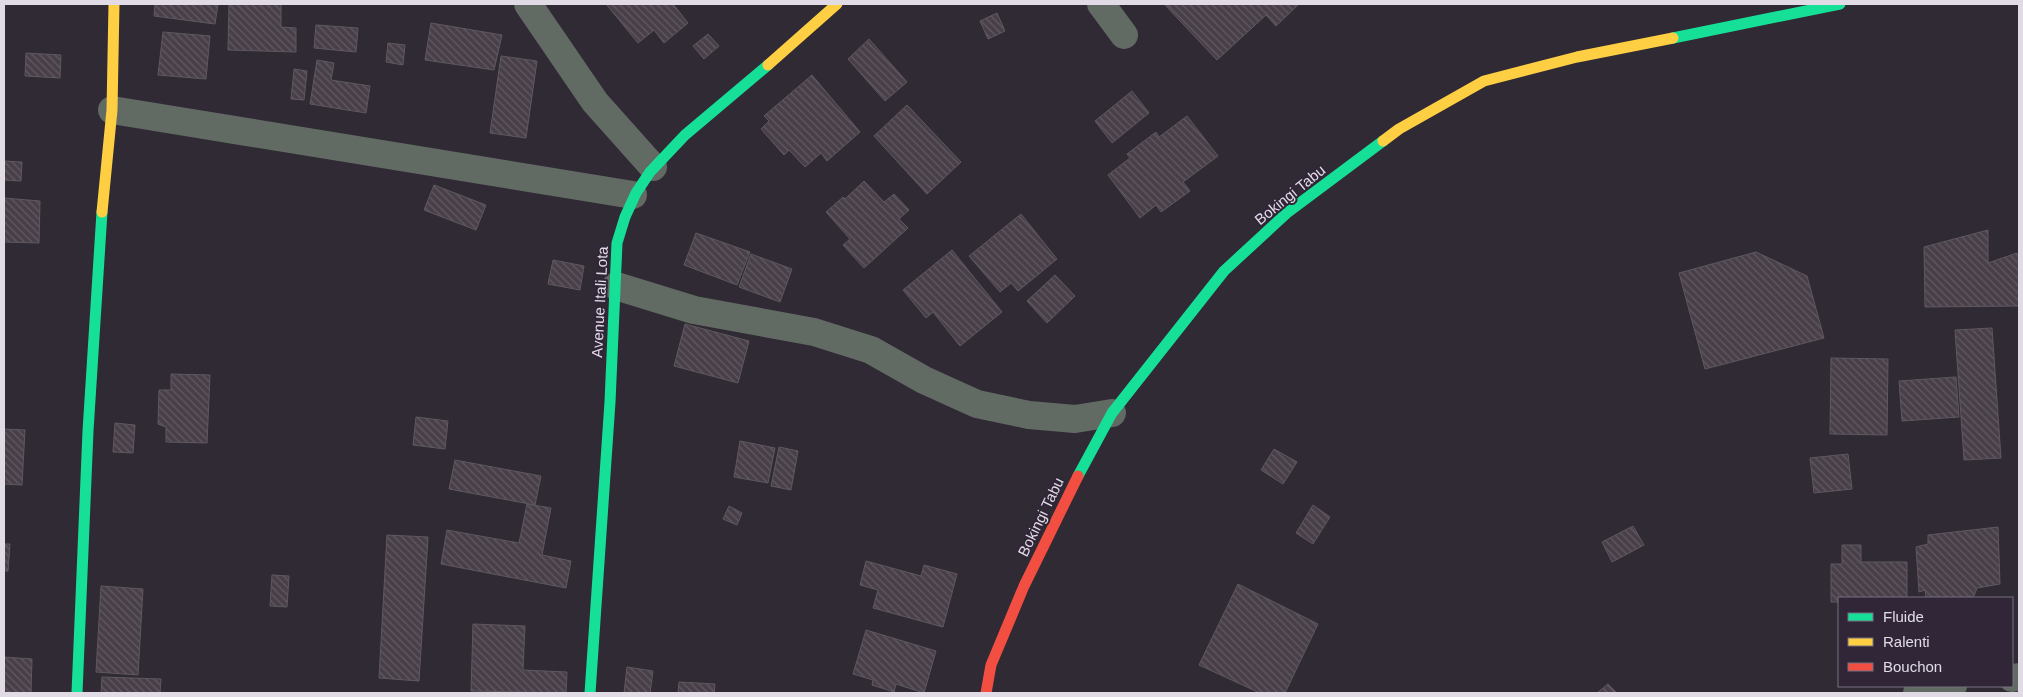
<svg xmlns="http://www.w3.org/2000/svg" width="2023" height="697" font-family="Arial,sans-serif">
<defs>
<pattern id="building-back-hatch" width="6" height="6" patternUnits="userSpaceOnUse" patternTransform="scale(1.25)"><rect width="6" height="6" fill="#483f49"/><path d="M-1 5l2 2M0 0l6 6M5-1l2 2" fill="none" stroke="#625a63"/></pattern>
</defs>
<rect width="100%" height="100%" fill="#302a34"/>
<g fill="url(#building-back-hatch)" stroke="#5e585f">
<path d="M 155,4 L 218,4 L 215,24 L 154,16 Z"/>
<path d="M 229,4 L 281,4 L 281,27 L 296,28 L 296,52 L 228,50 Z"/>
<path d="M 606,4 L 673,4 L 688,23 L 664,43 L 654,30 L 638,43 Z"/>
<path d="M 1164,4 L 1299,4 L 1276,26 L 1266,15 L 1217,60 Z"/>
<path d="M 997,13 L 1005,31 L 988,39 L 980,21 Z"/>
<path d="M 431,23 L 502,35 L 494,70 L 425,60 Z"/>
<path d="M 316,25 L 358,28 L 356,52 L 314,48 Z"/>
<path d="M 163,32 L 210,36 L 206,79 L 158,75 Z"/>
<path d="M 708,34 L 719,46 L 704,59 L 693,46 Z"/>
<path d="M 869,39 L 907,82 L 885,101 L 848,59 Z"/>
<path d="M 388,43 L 405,45 L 403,65 L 386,62 Z"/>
<path d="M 26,53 L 61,55 L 60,78 L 25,76 Z"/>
<path d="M 501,56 L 537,61 L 526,138 L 490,133 Z"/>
<path d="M 317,60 L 334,63 L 331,80 L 370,86 L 366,113 L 310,104 Z"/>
<path d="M 294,69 L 307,71 L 304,100 L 291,99 Z"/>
<path d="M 812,75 L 860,132 L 827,161 L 821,153 L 805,167 L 789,150 L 784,155 L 761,129 L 769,121 L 764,116 Z"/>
<path d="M 1132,91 L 1149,113 L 1112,143 L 1095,121 Z"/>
<path d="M 907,105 L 961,162 L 927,194 L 874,136 Z"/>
<path d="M 1187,116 L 1218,156 L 1183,182 L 1190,191 L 1161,212 L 1156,205 L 1140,218 L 1108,175 L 1130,158 L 1127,154 L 1156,132 L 1159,137 Z"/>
<path d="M 4,161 L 22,162 L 21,181 L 4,180 Z"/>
<path d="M 864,181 L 884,202 L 894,194 L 909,210 L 899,219 L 908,228 L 864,268 L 843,245 L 850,239 L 826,212 L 843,197 L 845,199 Z"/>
<path d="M 434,185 L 486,205 L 476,230 L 424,210 Z"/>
<path d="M 4,198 L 40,201 L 39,243 L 4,242 Z"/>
<path d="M 1021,214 L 1057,259 L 1018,291 L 1011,283 L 1000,292 L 969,256 Z"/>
<path d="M 1988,230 L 1988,263 L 2017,253 L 2019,261 L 2019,306 L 1925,307 L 1924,247 Z"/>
<path d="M 696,233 L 750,252 L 737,285 L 684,265 Z"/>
<path d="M 952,250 L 1002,312 L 960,346 L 933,312 L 926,318 L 903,290 Z"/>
<path d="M 1756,252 L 1807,276 L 1824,338 L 1705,369 L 1679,273 Z"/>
<path d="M 751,254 L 792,269 L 780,302 L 739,287 Z"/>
<path d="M 553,260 L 584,266 L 580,290 L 548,284 Z"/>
<path d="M 1055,275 L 1075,296 L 1047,323 L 1027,301 Z"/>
<path d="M 685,324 L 749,341 L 738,383 L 674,366 Z"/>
<path d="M 1992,328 L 2001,458 L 1964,460 L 1955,330 Z"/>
<path d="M 1831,358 L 1888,359 L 1887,435 L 1830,434 Z"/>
<path d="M 171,374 L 210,375 L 207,443 L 166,442 L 166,427 L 158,424 L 159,390 L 171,390 Z"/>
<path d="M 1956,377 L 1959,417 L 1902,421 L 1899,381 Z"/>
<path d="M 416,417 L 448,421 L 445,449 L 413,445 Z"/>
<path d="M 115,423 L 135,425 L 133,453 L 113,452 Z"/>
<path d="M 4,429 L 25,430 L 22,485 L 4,484 Z"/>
<path d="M 740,441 L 775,448 L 768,483 L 734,477 Z"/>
<path d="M 779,447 L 798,451 L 791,490 L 771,486 Z"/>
<path d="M 1274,449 L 1297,462 L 1283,484 L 1261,470 Z"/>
<path d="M 1848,454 L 1852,489 L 1814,493 L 1810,458 Z"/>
<path d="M 455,460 L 541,476 L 535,505 L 449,489 Z"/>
<path d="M 527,504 L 551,508 L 542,555 L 571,561 L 566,588 L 441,564 L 447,530 L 519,543 Z"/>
<path d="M 1313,505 L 1330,517 L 1313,544 L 1296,533 Z"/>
<path d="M 729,506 L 742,513 L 737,525 L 723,519 Z"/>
<path d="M 1633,526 L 1644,545 L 1612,562 L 1602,542 Z"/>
<path d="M 1998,527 L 2000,584 L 1977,588 L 1974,596 L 1964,598 L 1926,598 L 1925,590 L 1919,592 L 1916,547 L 1928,544 L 1928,535 Z"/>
<path d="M 387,535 L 428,537 L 419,681 L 379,678 Z"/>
<path d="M 4,544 L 10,544 L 8,571 L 4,571 Z"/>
<path d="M 1842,545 L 1861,545 L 1861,562 L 1907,562 L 1907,598 L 1839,598 L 1839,602 L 1831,602 L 1831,564 L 1842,564 Z"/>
<path d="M 866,561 L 921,576 L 924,565 L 957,574 L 943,627 L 873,608 L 878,590 L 860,585 Z"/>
<path d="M 272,575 L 289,576 L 287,607 L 270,606 Z"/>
<path d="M 1238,584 L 1318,624 L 1285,693 L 1260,693 L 1199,665 Z"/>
<path d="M 101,586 L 143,589 L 138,675 L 96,672 Z"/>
<path d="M 473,624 L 525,626 L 523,670 L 567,672 L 566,693 L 471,691 Z"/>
<path d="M 866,630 L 936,651 L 924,693 L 896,684 L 894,692 L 872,685 L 873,680 L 853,674 Z"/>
<path d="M 4,657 L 32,659 L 31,693 L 4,693 Z"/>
<path d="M 627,667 L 653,671 L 650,693 L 624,693 Z"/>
<path d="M 102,677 L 161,679 L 160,693 L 101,693 Z"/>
<path d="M 679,682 L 715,684 L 714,693 L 678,693 Z"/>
<path d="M 1608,684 L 1617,693 L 1597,693 Z"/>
</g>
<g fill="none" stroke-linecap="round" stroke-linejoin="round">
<g stroke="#626a64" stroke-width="28">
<path d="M 528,4 L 595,102 L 653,167"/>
<path d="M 1101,4 L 1124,35"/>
<path d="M 112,110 L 633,195"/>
<path d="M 616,286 L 694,310 L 814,332 L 871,350 L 924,380 L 977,404 L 1029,415 L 1075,419 L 1112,413"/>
<path d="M 2012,678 L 2019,677"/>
<path d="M 1917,693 L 1953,686"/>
</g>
<g stroke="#16e098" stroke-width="11">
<path d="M 1673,38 L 1840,4"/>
<path d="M 1078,476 L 1112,413 L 1224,271 L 1288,212 L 1383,141"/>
<path d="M 77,693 L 88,431 L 102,212"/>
<path d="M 590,693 L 610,402 L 617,243 L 625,217 L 636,193 L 650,172 L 685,135 L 768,65"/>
</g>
<g stroke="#ffcf43" stroke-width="11">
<path d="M 768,65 L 837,4"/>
<path d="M 1383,141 L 1399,129 L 1484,81 L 1577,57 L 1673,38"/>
<path d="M 102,212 L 112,110 L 114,4"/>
</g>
<path stroke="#f24e42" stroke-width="11" d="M 986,693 L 991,665 L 1024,586 L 1078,476"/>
</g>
<g text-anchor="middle" stroke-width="4" stroke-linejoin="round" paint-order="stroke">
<g font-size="15" fill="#e1dbe6" stroke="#312638">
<text transform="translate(1290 195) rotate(-39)" y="5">Bokingi Tabu</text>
<text transform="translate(600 302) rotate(-87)" y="5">Avenue Itali Lota</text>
<text transform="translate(1041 517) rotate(-64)" y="5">Bokingi Tabu</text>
</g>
</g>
<rect width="2023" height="697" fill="none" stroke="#e1dbe6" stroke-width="10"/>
<rect x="1838" y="597" width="175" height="90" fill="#312638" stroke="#776e7e"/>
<rect x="1848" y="613" width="25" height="8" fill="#16e098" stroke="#776e7e"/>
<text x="1883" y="622" font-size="15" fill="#e1dbe6">Fluide</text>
<rect x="1848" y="638" width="25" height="8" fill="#ffcf43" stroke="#776e7e"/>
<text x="1883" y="647" font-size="15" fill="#e1dbe6">Ralenti</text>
<rect x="1848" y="663" width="25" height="8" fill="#f24e42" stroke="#776e7e"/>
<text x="1883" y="672" font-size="15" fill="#e1dbe6">Bouchon</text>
</svg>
